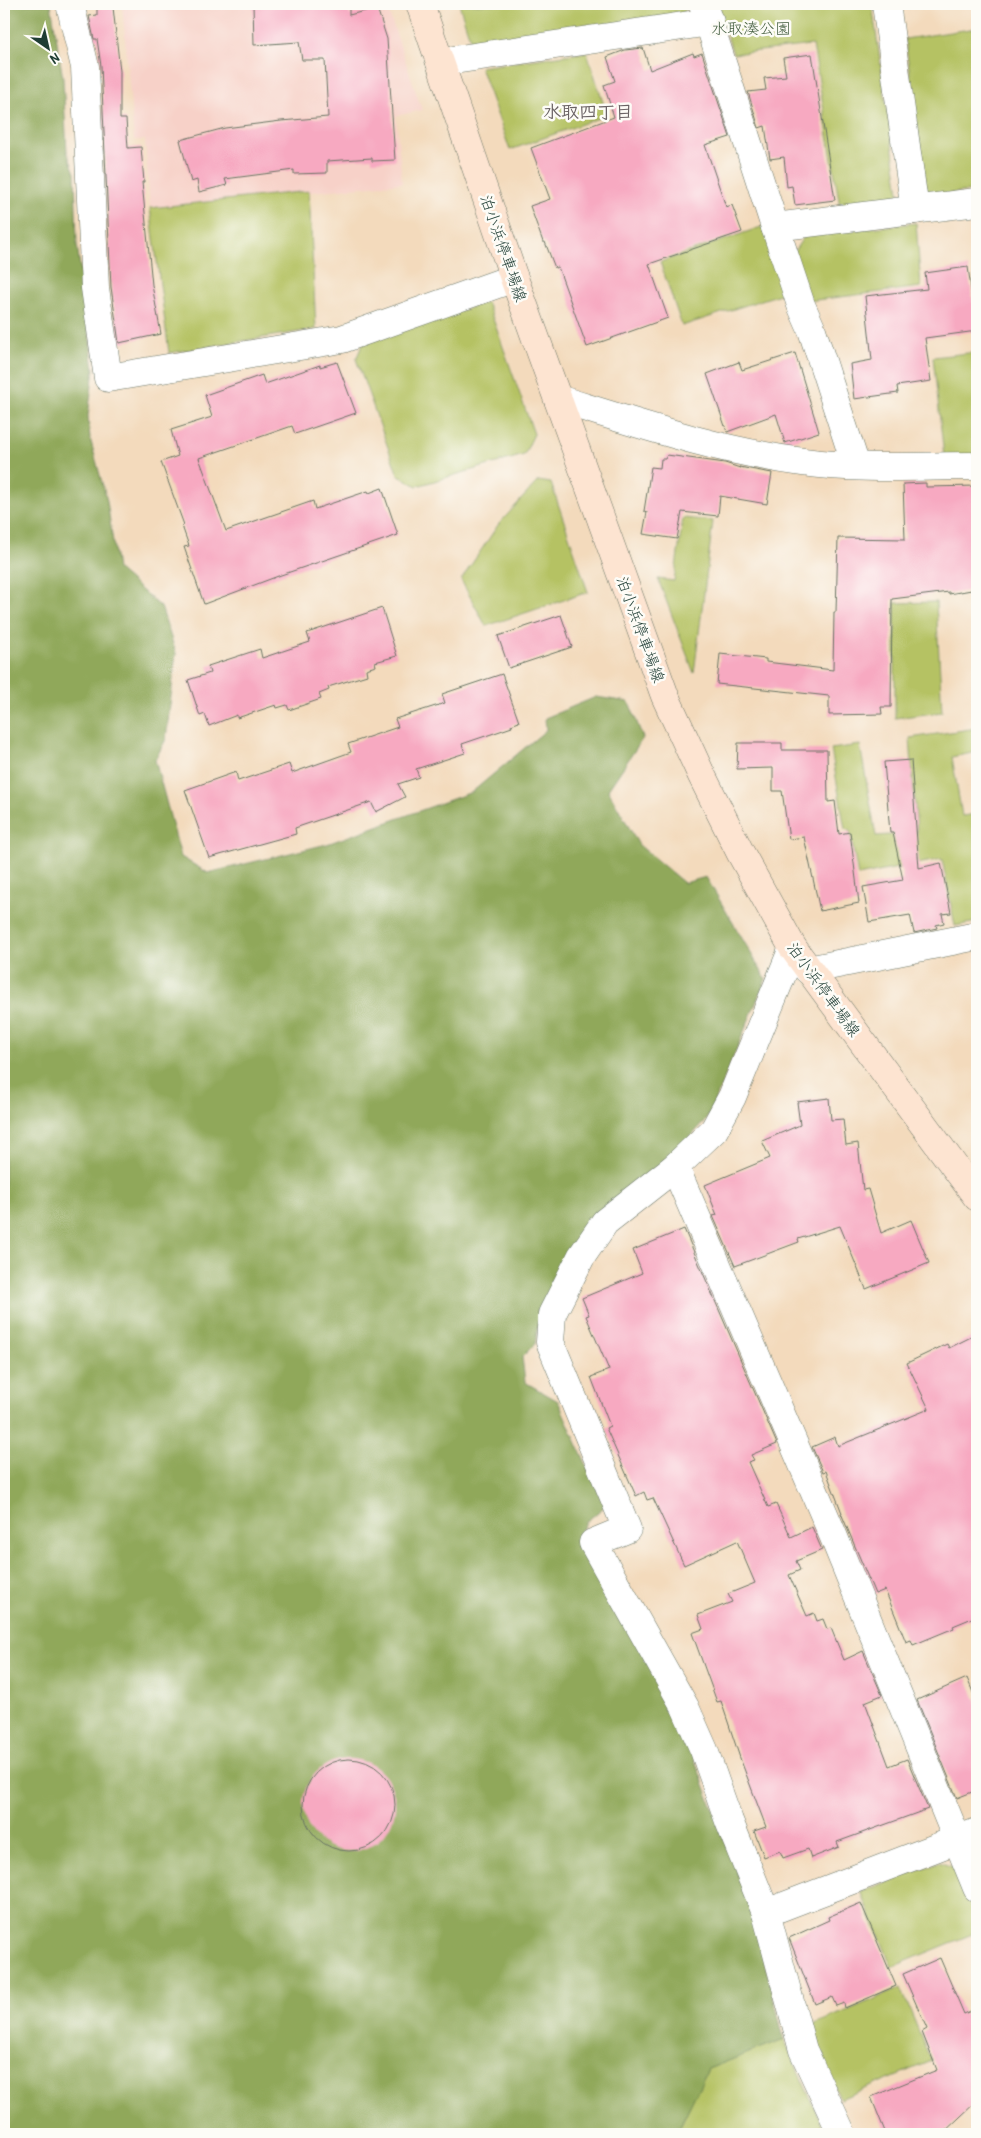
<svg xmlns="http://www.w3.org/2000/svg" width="981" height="2138" font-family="'Patrick Hand','Klee One',sans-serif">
<rect width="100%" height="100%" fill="#fdfcf7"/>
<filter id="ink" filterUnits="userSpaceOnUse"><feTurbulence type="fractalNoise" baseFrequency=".02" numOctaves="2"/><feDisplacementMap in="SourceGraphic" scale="10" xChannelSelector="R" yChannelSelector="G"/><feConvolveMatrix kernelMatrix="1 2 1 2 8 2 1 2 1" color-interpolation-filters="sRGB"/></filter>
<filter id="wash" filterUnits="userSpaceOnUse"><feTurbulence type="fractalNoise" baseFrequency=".0096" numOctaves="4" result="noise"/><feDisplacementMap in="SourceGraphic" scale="20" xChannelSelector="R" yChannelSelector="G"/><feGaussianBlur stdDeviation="1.12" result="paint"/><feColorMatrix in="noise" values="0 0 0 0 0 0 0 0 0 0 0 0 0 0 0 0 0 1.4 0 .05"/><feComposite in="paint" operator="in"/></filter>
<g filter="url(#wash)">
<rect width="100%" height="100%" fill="#f3dabc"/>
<path fill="#f7d1c8" d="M 122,4 L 386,4 L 422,110 L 396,116 L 402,183 L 150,208 L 145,140 L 134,140 Z"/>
<g fill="#b5c264" stroke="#6a804c">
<path d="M 459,4 L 688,4 L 683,14 L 472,45 Z"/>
<path d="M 717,4 L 872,4 L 899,193 L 889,202 L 840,207 L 813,45 L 733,54 Z"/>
<path d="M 977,28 L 977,190 L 932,196 L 926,189 L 905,39 Z"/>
<path d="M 587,52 L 607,115 L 510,150 L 480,67 Z"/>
<path d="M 309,191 L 316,329 L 169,353 L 150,208 Z"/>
<path d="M 916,223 L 921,287 L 808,301 L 793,253 L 805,235 Z"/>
<path d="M 764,226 L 786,292 L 682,326 L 660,262 Z"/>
<path d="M 487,302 L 534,434 L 524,455 L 417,486 L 398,475 L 356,359 L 363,343 Z"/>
<path d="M 977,352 L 977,456 L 944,456 L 933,357 Z"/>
<path d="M 538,481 L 551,483 L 588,592 L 486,626 L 461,580 L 498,525 Z"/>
<path d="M 683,518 L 713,521 L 694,673 L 658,579 L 674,581 Z"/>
<path d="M 936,602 L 942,712 L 895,718 L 895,603 Z"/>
<path d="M 977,728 L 977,752 L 952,757 L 962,816 L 977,814 L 977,922 L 955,926 L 942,859 L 858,876 L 850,831 L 845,829 L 831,749 L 860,745 L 876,836 L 917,833 L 910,738 Z"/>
<path d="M 939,1862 L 955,1868 L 977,1923 L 977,1932 L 892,1967 L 861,1892 Z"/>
<path d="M 901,1988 L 931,2061 L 840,2099 L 808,2027 Z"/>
<path d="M 784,2039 L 826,2134 L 676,2134 L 708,2069 Z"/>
</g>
<path fill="#90a85a" stroke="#587247" d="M 4,4 L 51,4 L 63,79 L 67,152 L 75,173 L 77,245 L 94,369 L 88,416 L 90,438 L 107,501 L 117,569 L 161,607 L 176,653 L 166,739 L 155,760 L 181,857 L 208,873 L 327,844 L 472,792 L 546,730 L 545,718 L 596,697 L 629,702 L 643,738 L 608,790 L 639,845 L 684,883 L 706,877 L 766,979 L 708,1117 L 540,1311 L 535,1344 L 522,1357 L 525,1382 L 558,1401 L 605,1506 L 586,1522 L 578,1537 L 677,1712 L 753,1916 L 784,2039 L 708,2069 L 676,2134 L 4,2134 Z"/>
<g id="blocks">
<g fill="#f7a9c1">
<path d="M 253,4 L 322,4 L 322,8 L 349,6 L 349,15 L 377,8 L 387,39 L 395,160 L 372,161 L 372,158 L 327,161 L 327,173 L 294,174 L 294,170 L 225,179 L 227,185 L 199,192 L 197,180 L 191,182 L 180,140 L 225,128 L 281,121 L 328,117 L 325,60 L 302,60 L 299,42 L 254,45 Z"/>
<path d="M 113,7 L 120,71 L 120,119 L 126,119 L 128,148 L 141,147 L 144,182 L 142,182 L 152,285 L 161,334 L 119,343 L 111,287 L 101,66 L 97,39 L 94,39 L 89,16 L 97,15 L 97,8 Z"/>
<path d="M 643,48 L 650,70 L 693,53 L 694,56 L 702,53 L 730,137 L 705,145 L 726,207 L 732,205 L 742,232 L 649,264 L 668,318 L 587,347 L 558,267 L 555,268 L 545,242 L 543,242 L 530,206 L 550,199 L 531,148 L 614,117 L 604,85 L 615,81 L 607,57 L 625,50 Z"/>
<path d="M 812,54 L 835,200 L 795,205 L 792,186 L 787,187 L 784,157 L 770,159 L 765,126 L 759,128 L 748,92 L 766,90 L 764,78 L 786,76 L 783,58 Z"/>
<path d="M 968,267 L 977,331 L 925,338 L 931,381 L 897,386 L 898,393 L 854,399 L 850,364 L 872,360 L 865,296 L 927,289 L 925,273 Z"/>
<path d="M 795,353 L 819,432 L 785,443 L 776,414 L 727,432 L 707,374 L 739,362 L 742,370 Z"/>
<path d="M 337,362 L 356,413 L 295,434 L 292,426 L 199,458 L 226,531 L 313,501 L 315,509 L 368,491 L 369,493 L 382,488 L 398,535 L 281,575 L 204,604 L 184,547 L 189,546 L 182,526 L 184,525 L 161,462 L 178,456 L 171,430 L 212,417 L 205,395 L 262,375 L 265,384 L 320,365 L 320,367 Z"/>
<path d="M 667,455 L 725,463 L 740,468 L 739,467 L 772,473 L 767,504 L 720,496 L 718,516 L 682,512 L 677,539 L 643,534 L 647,512 L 644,511 L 651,467 L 660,468 L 661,459 L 665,459 Z"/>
<path d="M 926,483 L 926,487 L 977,486 L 977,589 L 949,594 L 949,592 L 892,599 L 891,707 L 881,707 L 882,714 L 829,715 L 829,696 L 717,684 L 720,654 L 766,659 L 766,662 L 833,670 L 834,612 L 836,612 L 838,538 L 905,539 L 903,484 Z"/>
<path d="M 382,608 L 397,656 L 375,662 L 376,666 L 366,669 L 367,675 L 328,687 L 329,690 L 319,694 L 321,699 L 289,710 L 287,705 L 277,708 L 276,705 L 237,718 L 237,715 L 209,726 L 205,714 L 200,716 L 188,680 L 210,673 L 208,666 L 260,649 L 262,658 L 310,642 L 307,633 Z"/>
<path d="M 561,615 L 572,647 L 509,668 L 498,636 Z"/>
<path d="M 502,674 L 519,722 L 511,725 L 512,727 L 462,744 L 465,753 L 416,769 L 419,777 L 398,784 L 405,797 L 376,812 L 371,802 L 295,828 L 296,834 L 209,858 L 185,790 L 236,772 L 238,781 L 289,764 L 292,773 L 351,752 L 348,744 L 398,727 L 395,719 L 445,703 L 442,694 Z"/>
<path d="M 738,743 L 782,743 L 782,750 L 827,750 L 828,802 L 835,801 L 839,834 L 850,832 L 859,903 L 820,911 L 804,837 L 789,839 L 782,791 L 773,791 L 773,768 L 737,769 Z"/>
<path d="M 911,760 L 919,868 L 941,863 L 951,913 L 942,914 L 944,923 L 936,925 L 937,928 L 914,933 L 910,915 L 869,922 L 863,887 L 903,880 L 893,833 L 890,833 L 884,762 Z"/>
<path d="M 829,1098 L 831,1120 L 843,1119 L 846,1145 L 858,1143 L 863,1190 L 868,1189 L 881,1233 L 911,1220 L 929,1263 L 866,1289 L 840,1226 L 798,1239 L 799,1242 L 735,1266 L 713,1216 L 717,1215 L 705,1185 L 770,1158 L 762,1141 L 800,1125 L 797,1102 Z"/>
<path d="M 684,1229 L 777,1444 L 751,1455 L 754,1460 L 748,1462 L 768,1507 L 776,1504 L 791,1537 L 812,1527 L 822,1550 L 796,1561 L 800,1570 L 789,1575 L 807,1616 L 814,1613 L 817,1621 L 823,1619 L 827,1629 L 831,1628 L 844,1660 L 863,1651 L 882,1695 L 865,1702 L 889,1766 L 907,1759 L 928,1809 L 837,1842 L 839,1847 L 811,1858 L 808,1849 L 783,1858 L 780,1851 L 764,1857 L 754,1831 L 766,1827 L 740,1758 L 721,1701 L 717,1702 L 692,1633 L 703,1629 L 698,1615 L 732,1602 L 728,1594 L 755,1583 L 737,1541 L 684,1565 L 653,1498 L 647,1500 L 644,1492 L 636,1496 L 606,1428 L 610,1426 L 591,1377 L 609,1370 L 586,1316 L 589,1315 L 582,1298 L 642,1273 L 633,1250 Z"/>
<path d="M 977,1334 L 977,1616 L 953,1626 L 954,1628 L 913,1645 L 911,1640 L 906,1642 L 885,1590 L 875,1594 L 841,1513 L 842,1513 L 826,1471 L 823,1472 L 812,1447 L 835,1437 L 838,1446 L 929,1409 L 907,1363 L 947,1344 L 949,1348 Z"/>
<path d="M 967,1678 L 977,1702 L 977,1790 L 957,1798 L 917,1700 Z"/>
<circle cx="349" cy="1805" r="46"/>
<path d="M 861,1903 L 896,1986 L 845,2008 L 844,2003 L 836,2006 L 832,1997 L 815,2004 L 789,1938 L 829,1920 L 828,1917 Z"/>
<path d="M 940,1958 L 964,2014 L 977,2008 L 977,2101 L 942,2134 L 886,2134 L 871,2097 L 937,2070 L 922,2032 L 927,2029 L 903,1974 Z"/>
</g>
</g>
</g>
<g filter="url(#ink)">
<use href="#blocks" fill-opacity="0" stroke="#697464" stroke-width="1"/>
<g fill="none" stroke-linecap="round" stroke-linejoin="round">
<g stroke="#697464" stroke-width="29">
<g id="street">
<path d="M 70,4 L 85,67 L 95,288 L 108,378 L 342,339 L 514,278"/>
<path d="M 703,4 L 775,227 L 801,305 L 812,330 L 856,466"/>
<path d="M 886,4 L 915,210"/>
<path d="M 440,62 L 710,22"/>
<path d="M 775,227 L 977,202"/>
<path d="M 558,399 C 639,424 719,451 803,462 C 860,470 920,466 977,466"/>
<path d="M 808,970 L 977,936"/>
<path d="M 675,1167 L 833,1535 L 977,1888"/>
<path d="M 766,1913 L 729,1821 L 704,1750 L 685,1707 L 593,1543 L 627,1529 L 550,1342 L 552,1314 L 581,1257 L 605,1222 L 675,1167 L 714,1130 L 732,1097 L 793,948"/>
<path d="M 842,2134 L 803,2050 L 766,1913 L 977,1832"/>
</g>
</g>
<g stroke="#697464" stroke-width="29">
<path id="secondary" d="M 420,4 L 514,278 L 665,696 L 701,774 L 740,852 L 793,948 L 977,1197"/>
</g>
<use href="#street" stroke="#fff" stroke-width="28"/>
<use href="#secondary" stroke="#fde4d1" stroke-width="28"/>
</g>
</g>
<g text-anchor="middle" stroke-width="5" stroke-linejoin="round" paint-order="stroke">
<g font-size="16" fill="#445e40" stroke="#fdfcf7">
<text x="751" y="34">水取湊公園</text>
</g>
<g font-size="16" fill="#1f3d34" stroke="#fdfcf7">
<text transform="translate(504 248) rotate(71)" y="6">泊小浜停車場線</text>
<text transform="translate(641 629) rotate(70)" y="6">泊小浜停車場線</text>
<text transform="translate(824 989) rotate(54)" y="6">泊小浜停車場線</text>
</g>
<g font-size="18" font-weight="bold" fill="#6b6365" stroke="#fdfcf7">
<text x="588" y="118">水取四丁目</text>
</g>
</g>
<rect width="981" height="2138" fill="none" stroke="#fdfcf7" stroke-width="20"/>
<g transform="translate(48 48) rotate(146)" stroke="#fdfcf7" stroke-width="4" paint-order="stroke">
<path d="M0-4L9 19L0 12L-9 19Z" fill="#1f3d34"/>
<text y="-8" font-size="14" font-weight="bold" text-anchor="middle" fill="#1f3d34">N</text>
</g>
</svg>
